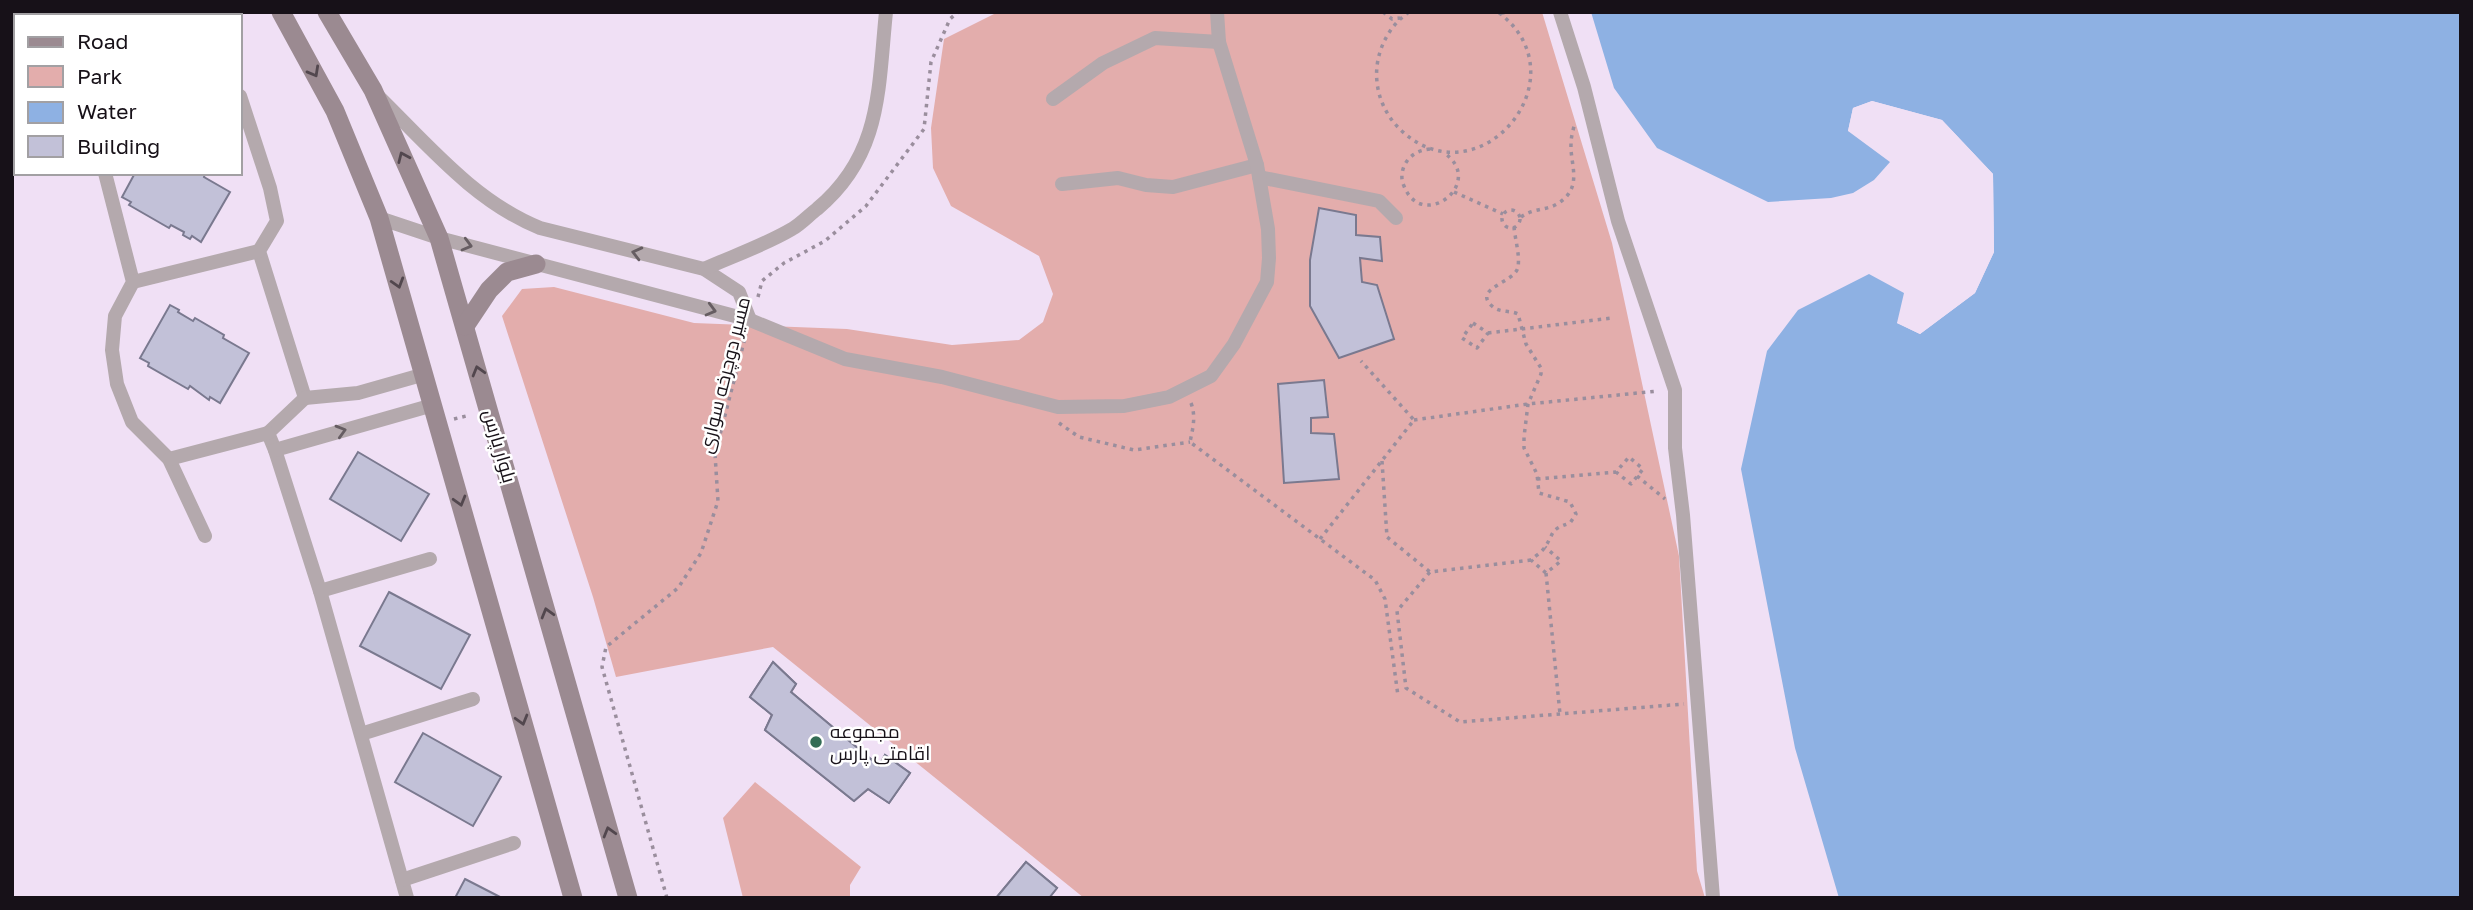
<svg xmlns="http://www.w3.org/2000/svg" width="2473" height="910" font-family="'Golos Text',Cairo,sans-serif">
<rect width="100%" height="100%" fill="#f0e0f5"/>
<g fill="#e3adac">
<path d="M 998,12 L 1542,12 L 1612,243 L 1679,556 L 1697,871 L 1705,898 L 1084,898 L 773,647 L 616,677 L 593,597 L 502,316 L 522,289 L 554,287 L 694,323 L 847,329 L 952,345 L 1019,340 L 1043,322 L 1053,294 L 1039,256 L 951,206 L 933,168 L 931,128 L 944,39 Z"/>
<path d="M 755,782 L 861,867 L 850,885 L 850,898 L 743,898 L 723,818 Z"/>
</g>
<path fill="#8eb1e3" d="M 1591,12 L 2461,12 L 2461,898 L 1839,898 L 1795,748 L 1741,469 L 1767,351 L 1798,310 L 1869,274 L 1904,293 L 1897,323 L 1920,334 L 1975,293 L 1994,252 L 1993,174 L 1942,120 L 1872,101 L 1853,108 L 1848,131 L 1890,162 L 1874,180 L 1853,193 L 1831,198 L 1768,202 L 1657,148 L 1614,88 Z"/>
<path fill="#f0e0f5" d="M 1872,101 L 1942,120 L 1993,174 L 1994,252 L 1975,293 L 1920,334 L 1897,323 L 1902,316 L 1901,321 L 1920,330 L 1972,291 L 1990,251 L 1990,175 L 1940,123 L 1872,105 L 1856,110 L 1852,129 L 1855,132 L 1848,131 L 1853,108 Z"/>
<g fill="#c2c1d8" stroke="#7a798f" stroke-width="2">
<path d="M 91,12 L 186,12 L 192,16 L 89,16 Z"/>
<path d="M 135,173 L 205,173 L 204,177 L 230,192 L 201,242 L 192,236 L 190,239 L 183,235 L 184,232 L 171,225 L 169,228 L 129,205 L 131,202 L 122,197 Z"/>
<path d="M 1319,208 L 1356,215 L 1356,235 L 1380,237 L 1382,261 L 1360,258 L 1362,282 L 1377,285 L 1394,339 L 1339,358 L 1310,306 L 1310,260 Z"/>
<path d="M 170,305 L 179,310 L 178,312 L 193,321 L 195,318 L 224,335 L 223,338 L 249,353 L 220,403 L 210,397 L 209,400 L 190,386 L 188,389 L 148,366 L 149,363 L 140,358 Z"/>
<path d="M 1324,380 L 1328,417 L 1311,418 L 1311,433 L 1334,434 L 1339,479 L 1284,483 L 1278,384 Z"/>
<path d="M 358,452 L 429,494 L 401,541 L 330,499 Z"/>
<path d="M 389,592 L 470,635 L 441,689 L 360,646 Z"/>
<path d="M 773,662 L 796,684 L 791,692 L 879,766 L 885,755 L 910,773 L 889,803 L 868,789 L 854,801 L 765,730 L 772,715 L 750,697 Z"/>
<path d="M 773,662 L 796,684 L 791,692 L 879,766 L 885,755 L 910,773 L 889,803 L 868,789 L 854,801 L 765,730 L 772,715 L 750,697 Z"/>
<path d="M 423,733 L 501,777 L 473,826 L 395,782 Z"/>
<path d="M 1026,862 L 1057,888 L 1049,898 L 996,898 Z"/>
<path d="M 1026,862 L 1057,888 L 1049,898 L 996,898 Z"/>
<path d="M 465,879 L 502,898 L 455,898 Z"/>
</g>
<g fill="none" stroke-linecap="round" stroke-linejoin="round">
<g stroke="#9a8e9d" stroke-width="3.5" stroke-dasharray="3.5 5" stroke-linecap="butt">
<path d="M 1383,12 L 1392,19 L 1400,18"/>
<path d="M 1409,12 C 1387,27 1374,55 1377,82 C 1379,102 1389,120 1404,133 C 1482,200 1584,76 1498,12"/>
<path d="M 1501,13 L 1513,12"/>
<path d="M 1430,149 C 1421,150 1413,153 1407,161 C 1402,168 1400,178 1404,186 C 1422,233 1488,182 1443,152"/>
<path d="M 1454,192 L 1503,214"/>
<circle cx="1511" cy="219" r="9"/>
<path d="M 1521,217 C 1533,208 1545,211 1557,204 C 1584,188 1570,165 1571,144 C 1571,137 1573,130 1575,123"/>
<path d="M 1514,227 C 1515,239 1520,255 1518,267 C 1515,283 1472,288 1492,306 C 1499,313 1510,310 1518,314 L 1526,344 L 1541,368 L 1541,374 L 1528,404 L 1524,437 L 1524,448 L 1537,474 L 1539,493 L 1570,502 L 1576,514 L 1570,523 C 1549,530 1555,532 1545,547 C 1542,552 1535,556 1531,560 L 1546,573 L 1561,561 L 1545,547"/>
<path d="M 758,297 L 762,281 L 784,263 L 825,241 L 866,206 L 924,129 L 931,62 L 950,19 L 958,12"/>
<path d="M 1473,323 L 1488,333 L 1477,348 L 1462,338 Z"/>
<path d="M 1488,333 L 1612,318"/>
<path d="M 1191,403 C 1196,416 1193,428 1190,442 L 1375,580 L 1385,599 L 1398,696"/>
<path d="M 454,419 L 470,415"/>
<path d="M 1414,420 L 1528,404 L 1658,391"/>
<path d="M 1059,423 L 1079,437 L 1134,450 L 1190,442"/>
<path d="M 1382,461 L 1387,537 L 1430,572"/>
<path d="M 1637,476 L 1665,499"/>
<path d="M 1537,479 L 1616,472 L 1629,457 L 1643,469 L 1631,484 L 1616,472"/>
<path d="M 1320,539 L 1414,420 L 1361,361"/>
<path d="M 1531,560 L 1430,572 L 1397,611 L 1406,688 L 1460,722 L 1684,704"/>
<path d="M 1546,573 L 1560,714"/>
<path d="M 667,898 L 602,667 L 606,647 L 678,588 L 701,553 L 718,501 L 715,454 L 746,334"/>
</g>
<g stroke="#b4a9ad" stroke-width="14">
<path d="M 1560,12 L 1584,87 L 1618,221 L 1675,390 L 1675,448 L 1683,515 L 1713,898"/>
<path d="M 240,96 L 270,188 L 277,221 L 259,251 L 305,398 L 268,433 L 275,450 L 320,591 L 407,898"/>
<path d="M 379,97 C 428,145 475,202 540,228 L 704,269 L 739,292 L 750,320"/>
<path d="M 1053,99 L 1103,63 L 1155,38 L 1219,42"/>
<path d="M 105,173 L 133,282 L 115,316 L 112,350 L 117,384 L 132,422 L 169,459 L 205,536"/>
<path d="M 1259,177 L 1379,201 L 1396,218"/>
<path d="M 1062,184 L 1118,178 L 1146,185 L 1173,187 L 1257,165"/>
<path d="M 379,218 L 439,238 L 750,320 L 845,359 L 942,377 L 1058,407 L 1124,406 L 1169,397 L 1211,376 L 1234,344 L 1267,282 L 1269,258 L 1268,229 L 1257,165 L 1219,42 L 1217,12"/>
<path d="M 704,269 C 733,256 765,245 792,229 C 801,224 809,215 817,209 C 882,155 878,89 886,12"/>
<path d="M 133,282 L 259,251"/>
<path d="M 305,398 L 358,393 L 425,374"/>
<path d="M 275,450 L 433,405"/>
<path d="M 169,459 L 268,433"/>
<path d="M 320,591 L 430,559"/>
<path d="M 361,734 L 473,699"/>
<path d="M 402,880 L 514,843"/>
</g>
<g stroke="#9b8a91" stroke-width="19">
<path d="M 281,12 L 335,111 L 379,218 L 573,898"/>
<path d="M 327,12 L 373,90 L 439,238 L 628,898"/>
<path d="M 465,326 L 489,290 L 507,272 L 536,264"/>
</g>
</g>
<defs><path id="oneway-chevron" d="M-2-3.5L2.5 0L-2 3.5" fill="none" stroke-width="1.6" stroke-linecap="round" stroke-linejoin="round" transform="scale(1.75)"/></defs>
<g stroke="#52474e">
<use href="#oneway-chevron" transform="translate(314 72) rotate(61)"/>
<use href="#oneway-chevron" transform="translate(403 157) rotate(-114)"/>
<use href="#oneway-chevron" transform="translate(398 283) rotate(73)"/>
<use href="#oneway-chevron" transform="translate(478 371) rotate(-106)"/>
<use href="#oneway-chevron" transform="translate(460 501) rotate(74)"/>
<use href="#oneway-chevron" transform="translate(547 613) rotate(-106)"/>
<use href="#oneway-chevron" transform="translate(522 720) rotate(74)"/>
<use href="#oneway-chevron" transform="translate(609 832) rotate(-106)"/>
</g>
<g stroke="#665d62">
<use href="#oneway-chevron" transform="translate(467 245) rotate(15)"/>
<use href="#oneway-chevron" transform="translate(637 253) rotate(-166)"/>
<use href="#oneway-chevron" transform="translate(711 310) rotate(15)"/>
<use href="#oneway-chevron" transform="translate(341 431) rotate(-16)"/>
</g>
<circle fill="#346d55" stroke="#fff" stroke-width="2.5" cx="816" cy="742" r="7"/>
<g text-anchor="middle" stroke-width="5" stroke-linejoin="round" paint-order="stroke">
<g font-size="19" fill="#171118" stroke="#fff">
<text transform="translate(724 375) rotate(-76)" y="7">مسیر دوچرخه سواری</text>
<text transform="translate(500 446) rotate(74)" y="7">بلوار پارس</text>
</g>
<g font-size="19" fill="#171118" stroke="#fff" text-anchor="start">
<text x="830" y="738">مجموعه<tspan x="830" dy="22">اقامتی پارس</tspan></text>
</g>
</g>
<rect width="2473" height="910" fill="none" stroke="#171118" stroke-width="28"/>
<rect x="14" y="14" width="228" height="161" fill="#ffffff" stroke="#a2a0a3" stroke-width="2"/>
<rect x="28" y="37" width="35" height="10" fill="#9b8a91" stroke="#a2a0a3" stroke-width="2"/>
<text x="77" y="49" font-size="21" fill="#171118">Road</text>
<rect x="28" y="66" width="35" height="21" fill="#e3adac" stroke="#a2a0a3" stroke-width="2"/>
<text x="77" y="84" font-size="21" fill="#171118">Park</text>
<rect x="28" y="102" width="35" height="21" fill="#8eb1e3" stroke="#a2a0a3" stroke-width="2"/>
<text x="77" y="119" font-size="21" fill="#171118">Water</text>
<rect x="28" y="136" width="35" height="21" fill="#c2c1d8" stroke="#a2a0a3" stroke-width="2"/>
<text x="77" y="154" font-size="21" fill="#171118">Building</text>
</svg>
